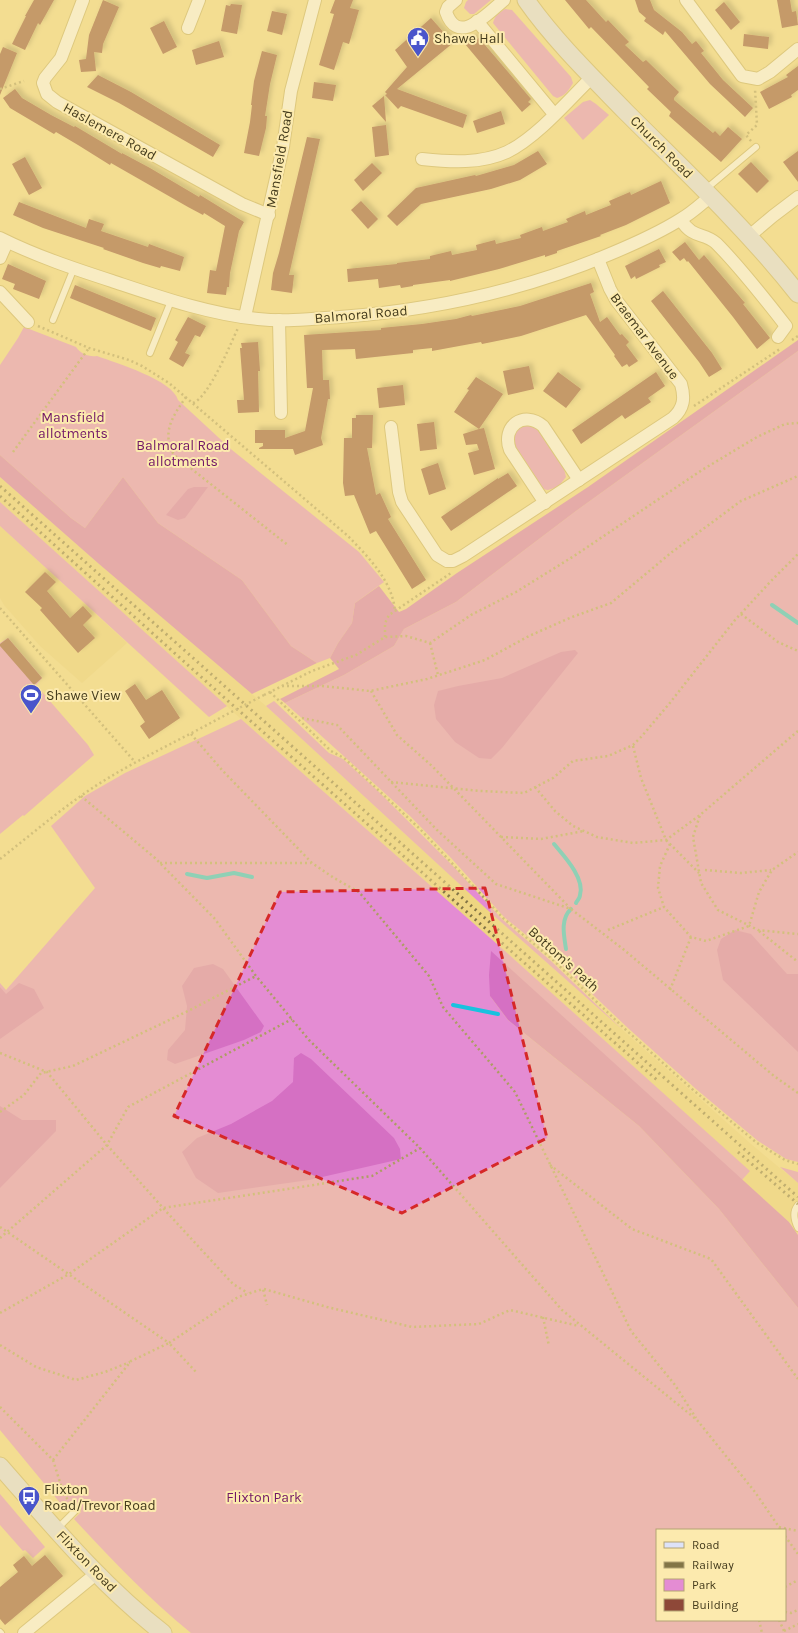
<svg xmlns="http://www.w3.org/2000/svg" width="798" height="1633" font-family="Karla,sans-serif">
<defs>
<filter id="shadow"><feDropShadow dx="3.5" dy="-3.5" stdDeviation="2" flood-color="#0004"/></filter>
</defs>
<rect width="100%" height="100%" fill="#f3dd91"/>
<g fill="#eed581">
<path d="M 0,477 L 99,564 L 266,706 L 493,915 L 751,1144 L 798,1183 L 798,1219 L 789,1222 L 742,1180 L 749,1171 L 505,951 L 241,719 L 0,502 Z"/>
<path d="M 0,526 L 127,643 L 82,683 L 40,646 L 4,605 L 0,598 Z"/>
</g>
<g fill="#e48cd3" fill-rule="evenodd">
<path d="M 468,0 L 491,0 L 474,14 L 470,14 L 464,8 L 466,2 Z"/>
<path d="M 505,9 L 512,10 L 571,77 L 573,83 C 569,90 565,96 557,98 L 553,96 L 493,23 C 495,15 499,13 505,9 Z"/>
<path d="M 590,100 L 596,104 L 609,115 L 583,140 L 564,118 L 583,102 Z"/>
<path d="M 24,327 L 76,347 C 81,354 88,357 97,356 C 116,363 173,380 178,400 L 232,450 L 359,552 L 384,582 L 355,603 L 352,623 L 338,643 L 330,658 L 317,663 L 291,646 L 242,580 L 158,523 L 123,477 L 85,528 L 71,518 L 0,455 L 0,365 L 18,338 Z"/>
<path d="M 798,351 L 798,1162 L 786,1159 L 758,1141 L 696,1089 L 629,1029 L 552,956 L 504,917 L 452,859 L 410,816 L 285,703 L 344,675 L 394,646 L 404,629 L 456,602 L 576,511 Z"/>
<path d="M 530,425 L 538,429 L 564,468 L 565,473 L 566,477 L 558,487 L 548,490 L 542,489 L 514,447 L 513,435 L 518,427 Z"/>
<path d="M 0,502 L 227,706 L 209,717 L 0,526 Z"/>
<path d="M 8,638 L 42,678 L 36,685 L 88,745 L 94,755 L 24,816 L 23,815 L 0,834 L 0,643 Z"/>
<path d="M 274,701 L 329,753 L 343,759 L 378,791 L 453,866 L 502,919 L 550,960 L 624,1031 L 493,915 L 266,706 Z"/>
<path d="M 241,719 L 505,951 L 750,1171 L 742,1180 L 490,996 L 508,1020 L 639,1126 L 719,1209 L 798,1308 L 798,1633 L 191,1633 C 148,1598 112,1560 74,1519 L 81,1512 L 73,1504 L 66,1510 L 0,1430 L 0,983 L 6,990 L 95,888 L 51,826 L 85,796 L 125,773 ZM 657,1530 L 785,1530 L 785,1620 L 657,1620 Z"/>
<path d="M 780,1167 L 798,1172 L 798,1183 Z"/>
<path d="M 0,1494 L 45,1547 L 33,1558 L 25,1550 L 23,1551 L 0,1525 Z"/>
</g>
<g fill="#d570c3">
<path d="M 798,340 L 798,351 L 576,511 L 456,602 L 404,629 L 394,646 L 344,675 L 285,703 L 280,699 L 339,669 L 330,658 L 338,643 L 352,623 L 355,603 L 379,586 L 399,612 L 406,609 L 457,573 L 588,487 Z"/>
<path d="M 0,455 L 71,518 L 85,528 L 123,477 L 158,523 L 242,580 L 291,646 L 317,663 L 252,694 L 99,564 L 0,477 Z"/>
<path d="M 194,487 L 208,487 L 185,518 L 178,520 L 166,515 L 188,489 Z"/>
<path d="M 575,650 L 578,653 L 502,748 L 491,759 L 479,758 L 455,742 L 436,719 L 434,705 L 438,691 L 458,686 L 502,678 L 561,652 Z"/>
<path d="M 735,930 L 751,934 L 787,974 L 798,974 L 798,1052 L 723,980 L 717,950 L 721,939 Z"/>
<path d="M 491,951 L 789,1222 L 798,1235 L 798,1308 L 719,1209 L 639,1126 L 508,1020 L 490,996 L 489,975 Z"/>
<path d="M 213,964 L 223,969 L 264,1026 L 261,1032 L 244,1040 L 175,1064 L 167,1060 L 168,1050 L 185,1030 L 187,1006 L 182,986 L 194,968 Z"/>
<path d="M 19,983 L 34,989 L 44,1008 L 0,1039 L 0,987 L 6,994 Z"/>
<path d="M 301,1053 L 311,1059 L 394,1138 L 400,1149 L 401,1159 L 309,1180 L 218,1193 L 196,1178 L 182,1152 L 197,1138 L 231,1124 L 272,1101 L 293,1082 L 294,1058 Z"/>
<path d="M 0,1106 L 22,1120 L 56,1120 L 56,1131 L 0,1188 Z"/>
</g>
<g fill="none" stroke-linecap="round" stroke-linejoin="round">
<g stroke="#17c2df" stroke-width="4">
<path d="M 772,605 L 798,623"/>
<path d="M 554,844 C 564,856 585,878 580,895 C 580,898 577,901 576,903"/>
<path d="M 187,874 L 207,878 L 234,873 L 252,877"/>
<path d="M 566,949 C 564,936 560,919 571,909"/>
<path d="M 453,1005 L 498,1014"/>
</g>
</g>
<g fill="#8e4838" filter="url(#shadow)">
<path d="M 34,0 L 54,0 L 40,25 L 38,23 L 25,50 L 12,44 L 26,16 L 25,16 Z"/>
<path d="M 103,0 L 119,7 L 103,44 L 102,53 L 94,52 L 96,71 L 81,72 L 79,60 L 86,59 L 89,35 Z"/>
<path d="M 335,0 L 353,0 L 350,8 L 359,10 L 349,44 L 343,42 L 334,70 L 319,65 L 334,14 L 330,13 Z"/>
<path d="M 565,0 L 586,0 L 606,22 L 608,20 L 629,42 L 625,45 L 643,62 L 646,60 L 679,92 L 674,98 L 674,100 L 713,133 L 715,131 L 720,136 L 728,127 L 742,139 L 721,162 L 669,116 L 671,112 L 647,89 L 649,87 L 591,27 L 589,29 Z"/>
<path d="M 635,0 L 650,0 L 654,10 L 682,32 L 692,44 L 696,41 L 704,51 L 701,53 L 723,80 L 753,108 L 745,117 L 710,84 L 665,31 L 663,35 L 644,21 L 646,18 L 639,12 Z"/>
<path d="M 777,0 L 790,0 L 792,12 L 796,11 L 798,25 L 782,28 Z"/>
<path d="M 724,2 L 740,22 L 731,30 L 715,10 Z"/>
<path d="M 231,4 L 242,5 L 237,34 L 221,31 L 226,5 L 230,6 Z"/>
<path d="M 272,11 L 287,14 L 282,35 L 267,31 Z"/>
<path d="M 431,18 L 453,43 L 397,89 L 467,115 L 463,128 L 401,106 L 398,109 L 385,95 L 387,94 L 385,92 L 407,67 L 395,50 Z"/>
<path d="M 164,21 L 177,47 L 163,54 L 150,28 Z"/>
<path d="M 744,34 L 769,37 L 768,49 L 743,46 Z"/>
<path d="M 475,36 L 477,39 L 479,38 L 531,99 L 528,102 L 531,104 L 522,112 L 465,44 Z"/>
<path d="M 219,41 L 224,57 L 196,65 L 192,50 Z"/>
<path d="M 3,47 L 17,53 L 0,95 L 0,54 Z"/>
<path d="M 262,51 L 277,55 L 270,84 L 265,116 L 267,116 L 266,128 L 259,156 L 244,153 L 250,122 L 252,105 L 251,105 L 254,81 Z"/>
<path d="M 798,66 L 798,90 L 791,95 L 792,97 L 769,109 L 760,92 L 788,77 L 786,75 Z"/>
<path d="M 98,75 L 131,92 L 220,145 L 213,157 L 119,103 L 87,87 Z"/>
<path d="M 314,82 L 336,85 L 333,101 L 312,98 Z"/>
<path d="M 15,89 L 22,98 L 51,115 L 74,127 L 75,126 L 122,154 L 122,153 L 150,168 L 199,197 L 200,195 L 244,222 L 239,231 L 230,273 L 229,287 L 227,287 L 226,295 L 207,293 L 210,270 L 216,271 L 225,226 L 204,213 L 203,215 L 188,207 L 111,163 L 110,165 L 78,145 L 56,132 L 54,134 L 10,108 L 3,98 Z"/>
<path d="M 384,96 L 386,122 L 372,106 Z"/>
<path d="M 501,111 L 505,124 L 477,133 L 473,121 Z"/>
<path d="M 386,125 L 389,155 L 375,157 L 372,127 Z"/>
<path d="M 307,137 L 320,139 L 289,275 L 294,275 L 292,293 L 271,290 L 273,273 L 279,253 Z"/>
<path d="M 538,151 L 547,164 L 520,180 L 491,189 L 421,204 L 397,226 L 387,216 L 416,188 L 475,175 L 476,176 L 514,165 Z"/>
<path d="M 798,151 L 798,182 L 783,162 Z"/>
<path d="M 25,157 L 42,188 L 29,195 L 12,164 Z"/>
<path d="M 751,162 L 769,181 L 757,193 L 738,174 Z"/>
<path d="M 372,163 L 382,173 L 363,191 L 354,180 Z"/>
<path d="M 661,181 L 670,203 L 626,225 L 600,235 L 601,236 L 557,251 L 557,253 L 545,257 L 545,255 L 499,269 L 450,281 L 450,280 L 413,285 L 413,286 L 401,288 L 400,285 L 379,288 L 378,279 L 348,282 L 347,269 L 397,264 L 397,263 L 430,259 L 430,256 L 451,251 L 452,255 L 477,250 L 476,245 L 495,240 L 496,244 L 521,238 L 520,235 L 542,227 L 543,231 L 568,222 L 566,219 L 585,211 L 586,215 L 611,205 L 609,201 L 630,192 L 631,195 Z"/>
<path d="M 361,201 L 378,219 L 368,229 L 351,210 Z"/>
<path d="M 19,202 L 86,228 L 89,219 L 104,224 L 101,231 L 148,247 L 149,244 L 184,257 L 180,271 L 161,266 L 160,268 L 143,263 L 103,249 L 104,248 L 43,228 L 13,215 Z"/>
<path d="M 685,242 L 699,260 L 704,255 L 745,303 L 743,304 L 770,338 L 757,349 L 733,317 L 688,261 L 687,262 L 684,258 L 680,261 L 672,252 Z"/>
<path d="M 659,249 L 666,262 L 659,265 L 660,267 L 636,279 L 635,276 L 631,279 L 625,266 Z"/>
<path d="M 8,264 L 46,281 L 39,299 L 13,289 L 15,284 L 2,279 Z"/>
<path d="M 591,283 L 594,292 L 590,294 L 600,322 L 607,317 L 620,335 L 622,334 L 629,342 L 626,345 L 638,361 L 629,367 L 627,364 L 622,367 L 614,356 L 615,355 L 586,315 L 521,336 L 482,344 L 481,342 L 432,351 L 432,348 L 413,350 L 413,353 L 356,359 L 355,349 L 322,350 L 323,380 L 329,380 L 330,399 L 328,399 L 321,438 L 323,445 L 295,455 L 293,449 L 259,449 L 259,448 L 263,446 L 263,443 L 255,443 L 255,430 L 285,430 L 285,438 L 305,431 L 313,388 L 307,388 L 304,335 L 381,330 L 381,328 L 422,324 L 456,319 L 471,315 L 472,316 L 520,306 Z"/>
<path d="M 75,285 L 156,318 L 151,331 L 70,298 Z"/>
<path d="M 663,291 L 712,353 L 722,369 L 709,377 L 699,362 L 651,301 Z"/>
<path d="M 188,317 L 206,326 L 200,337 L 195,335 L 185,353 L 190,355 L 183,367 L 169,359 L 178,342 L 175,340 Z"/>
<path d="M 258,342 L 260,371 L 258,371 L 259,412 L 238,413 L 237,400 L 244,400 L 240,348 L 242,348 L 241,343 Z"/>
<path d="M 529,366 L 534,389 L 508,395 L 503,371 Z"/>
<path d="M 558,372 L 581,389 L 566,408 L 543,391 Z"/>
<path d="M 656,372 L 665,386 L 648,398 L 651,402 L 625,419 L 622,415 L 581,444 L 572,430 Z"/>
<path d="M 476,377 L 503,394 L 479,429 L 484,428 L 495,469 L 474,475 L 468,453 L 479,450 L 477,444 L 466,445 L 463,434 L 479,429 L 454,412 L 469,390 L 467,389 Z"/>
<path d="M 403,385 L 405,405 L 379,408 L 377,388 Z"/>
<path d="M 356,415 L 373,415 L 372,448 L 367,448 L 376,495 L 380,493 L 391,517 L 388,519 L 426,580 L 412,589 L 376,531 L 370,534 L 354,495 L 345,496 L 343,483 L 344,438 L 352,438 L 352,418 L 356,418 Z"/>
<path d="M 434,422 L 437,449 L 420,451 L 417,424 Z"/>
<path d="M 438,463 L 446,489 L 429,495 L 421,469 Z"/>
<path d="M 508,473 L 517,486 L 451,531 L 441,517 L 498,478 L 498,479 Z"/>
<path d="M 45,572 L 56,582 L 47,591 L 70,618 L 83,606 L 92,616 L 83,625 L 95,638 L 78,653 L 40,610 L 42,608 L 25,592 Z"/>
<path d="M 8,638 L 42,678 L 34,685 L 0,646 L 0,644 Z"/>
<path d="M 135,684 L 146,700 L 162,690 L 180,718 L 149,739 L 140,726 L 145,722 L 125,691 Z"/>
<path d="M 45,1555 L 63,1576 L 5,1625 L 0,1619 L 0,1587 L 18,1572 L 13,1565 L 24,1556 L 32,1566 Z"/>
</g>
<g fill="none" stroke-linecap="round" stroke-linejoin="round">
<g stroke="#c5b065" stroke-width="8">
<g id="service">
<path d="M 706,189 L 756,147"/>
<path d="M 53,320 L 74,268"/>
<path d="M 150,353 L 171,301"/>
<path d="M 798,1205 C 792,1212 794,1220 798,1228"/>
<path d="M 57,1529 L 77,1509"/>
<path d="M 0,1632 L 1,1633"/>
</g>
</g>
<g stroke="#c5b065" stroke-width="14">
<g id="minor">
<path d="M 83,0 L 61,58 L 45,78 L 43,83 L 47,94 L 57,102 L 242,204 L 269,215"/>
<path d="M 456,0 L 448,7 L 446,12 C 458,47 487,14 504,0"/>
<path d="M 686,0 L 742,76 L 758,79 L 770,72 L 798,49"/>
<path d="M 477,21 L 554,114"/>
<path d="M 188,28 L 199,0"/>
<path d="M 422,159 C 450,162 481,164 507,152 C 536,138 568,101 592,77"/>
<path d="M 681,220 C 693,239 703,232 716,243 C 740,267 765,299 786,326 L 778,337"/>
<path d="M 748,237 L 773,216 L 798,197"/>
<path d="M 0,238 C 36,256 75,269 112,281 C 160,297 208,314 258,319 C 285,322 313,319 340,317 C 433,310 525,290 610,254 C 634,244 659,233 681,219 C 692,213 701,204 711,196"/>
<path d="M 0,258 L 7,242"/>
<path d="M 0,292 L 28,322"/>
<path d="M 243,317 L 246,312 L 283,147 L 291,91 L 315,0"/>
<path d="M 279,320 L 281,413"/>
<path d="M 391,427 L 399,492 L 402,502 L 437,555 L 447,561 L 453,561 L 463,556 L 673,418 C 684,408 685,398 681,384 L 616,300 L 610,289 L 598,259"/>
<path d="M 545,503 L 510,450 C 501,426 524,410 543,426 L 579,480"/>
<path d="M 24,1633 L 97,1573"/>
</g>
</g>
<g stroke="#c5b065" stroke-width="19">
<g id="secondary">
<path d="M 526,0 C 554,40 591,76 625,111 C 684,170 746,228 798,294"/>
<path d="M 0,1466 C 51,1524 101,1585 163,1633"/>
</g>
</g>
<g stroke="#ad9d63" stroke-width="2.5" stroke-dasharray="2 3" stroke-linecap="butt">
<path d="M 0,89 L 24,81"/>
<path d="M 751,141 L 746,135 L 757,125 L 755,89"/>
<path d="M 38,326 L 89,348 L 129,360 L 142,366 L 169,383 L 348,536 C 368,557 393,581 395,612"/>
<path d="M 792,340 L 798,336"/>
<path d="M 186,397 C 173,416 161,432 174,455 L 289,546"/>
<path d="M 193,403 C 209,397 230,345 238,328"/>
<path d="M 694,406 L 780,349"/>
<path d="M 13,452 L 89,348"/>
<path d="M 0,608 L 135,762"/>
<path d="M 741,614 L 778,642 L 798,651"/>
<path d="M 385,637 L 385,623 L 389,615 L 451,573"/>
<path d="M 430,643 L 438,675"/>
<path d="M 282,686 L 322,686 L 370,691 L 427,679 L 485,660 L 529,636 L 572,617 L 611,603 L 672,552 L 741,501 L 798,476"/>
<path d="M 371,691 L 397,735 L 432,766 L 571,909"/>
<path d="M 270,692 L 331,751 L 344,758 L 420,829 L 503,918 L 553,960 L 626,1030 L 692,1089 L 757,1143 L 785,1160 L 798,1164"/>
<path d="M 264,695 L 312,671 L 356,655 L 385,637 L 406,636 L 430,643 L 471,615 L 516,592 L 574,556 L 702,470 L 757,437 L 785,424 L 798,423"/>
<path d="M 302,718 L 337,725 L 437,830 L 496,884 L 571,909 L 623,949 L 774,1076 L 798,1093"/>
<path d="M 798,731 L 700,815 L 693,837 L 701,883 L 718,910 L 758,930 L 798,934"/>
<path d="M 191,734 L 222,770 L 312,863 L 334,878 L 359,892 L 429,976 L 443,1007 L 515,1092 L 631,1331 L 675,1385 L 696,1418"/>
<path d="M 633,746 L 641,778 L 666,840 L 699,873"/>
<path d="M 391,782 L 480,791 L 524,793 L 553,778 L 573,761 L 608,756 L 633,745 L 642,736 L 669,704 L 735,620 L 771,581 L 798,554"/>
<path d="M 535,787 L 555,811 L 573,826 L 597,837 L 633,843 L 666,840 L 700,815"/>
<path d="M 81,796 L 155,858 L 215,919 L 256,976 L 309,1040 L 420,1148 L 562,1310 L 697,1420 L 755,1492 L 781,1530"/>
<path d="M 501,837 L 541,839 L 584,831"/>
<path d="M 670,844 L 660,866 L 658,888 L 664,907 L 691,937 L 706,941 L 749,926 L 759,892 L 772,870 L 798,852"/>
<path d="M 0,859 C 32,834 63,807 97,785 C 136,760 178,741 218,719"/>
<path d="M 160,863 L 311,863"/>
<path d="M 705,870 L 741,873 L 771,870"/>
<path d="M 608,930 L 664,907"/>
<path d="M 759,931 L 798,962"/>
<path d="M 670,990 L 691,937"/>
<path d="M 0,1053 L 47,1072 L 107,1145 L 163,1208 L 233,1284 L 248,1293"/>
<path d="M 0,1112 L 24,1095 L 41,1073 L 73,1066 L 186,1012 L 256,976"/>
<path d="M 550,1165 L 632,1229 L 711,1259 L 798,1379"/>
<path d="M 0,1227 L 169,1343 L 238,1297 L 263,1289 L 267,1305"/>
<path d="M 0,1238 L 107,1145 L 128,1107 L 292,1019"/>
<path d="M 264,1289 L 327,1307 L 412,1327 L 479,1324 L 510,1310 L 579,1326"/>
<path d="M 0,1313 L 69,1274 L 163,1208 L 372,1176 L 420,1148"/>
<path d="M 543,1317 L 549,1346"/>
<path d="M 0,1345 L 36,1367 L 76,1380 L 105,1372 L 130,1362"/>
<path d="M 0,1407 L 53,1460 L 64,1495 L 72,1504"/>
<path d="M 53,1460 L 131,1361 L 169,1343 L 196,1372"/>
<path d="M 779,1527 L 798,1531"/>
<path d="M 785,1536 L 798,1554"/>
<path d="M 785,1587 L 798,1580"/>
<path d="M 785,1612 L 791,1613 L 798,1610"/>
<path d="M 759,1620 L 762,1633"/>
<path d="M 779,1620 L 785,1633"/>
<path d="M 784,1631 L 798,1624"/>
</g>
<use href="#service" stroke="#fff" stroke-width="6"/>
<use href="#minor" stroke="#fff" stroke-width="12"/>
<use href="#secondary" stroke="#dde2f8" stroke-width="17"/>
<g stroke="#837546" stroke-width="3" stroke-dasharray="2 4" stroke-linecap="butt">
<path d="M 0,486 L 798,1197"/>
<path d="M 0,496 L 219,693 L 657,1080"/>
<path d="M 738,1152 L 798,1204"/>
</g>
<path stroke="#ad9d63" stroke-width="2.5" stroke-dasharray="2 3" stroke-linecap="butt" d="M 218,719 L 264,695"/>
</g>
<path d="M0 0H798V1633H0ZM 485,888 L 547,1138 L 402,1213 L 174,1116 L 280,892 Z" fill="#f3dd91" fill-opacity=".55" fill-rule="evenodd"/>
<path fill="none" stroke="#d62828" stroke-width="3" stroke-dasharray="8 5" stroke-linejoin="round" d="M 485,888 L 547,1138 L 402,1213 L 174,1116 L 280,892 Z"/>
<defs>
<g id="civic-pin" transform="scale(1.15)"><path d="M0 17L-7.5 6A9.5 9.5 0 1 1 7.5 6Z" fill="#4a55cb" stroke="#fceaae"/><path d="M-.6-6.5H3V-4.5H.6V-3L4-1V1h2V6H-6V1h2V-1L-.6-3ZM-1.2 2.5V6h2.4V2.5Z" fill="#fff"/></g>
<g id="stadium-pin" transform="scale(1.15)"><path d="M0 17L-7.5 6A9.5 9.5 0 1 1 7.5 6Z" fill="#4a55cb" stroke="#fceaae"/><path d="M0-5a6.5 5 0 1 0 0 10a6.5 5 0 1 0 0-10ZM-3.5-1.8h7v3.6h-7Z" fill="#fff"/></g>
<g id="bus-pin" transform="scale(1.15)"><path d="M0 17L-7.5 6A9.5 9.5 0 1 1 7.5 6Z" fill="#4a55cb" stroke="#fceaae"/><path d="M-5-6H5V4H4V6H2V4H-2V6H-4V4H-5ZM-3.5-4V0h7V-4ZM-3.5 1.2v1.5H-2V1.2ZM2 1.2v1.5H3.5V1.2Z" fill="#fff"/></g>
</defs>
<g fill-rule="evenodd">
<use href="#civic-pin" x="418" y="38"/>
<use href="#stadium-pin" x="31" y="695"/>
<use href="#bus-pin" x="29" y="1497"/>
</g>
<g text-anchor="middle" stroke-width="4" stroke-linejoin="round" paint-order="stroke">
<g font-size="14" fill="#453c1d" stroke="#fceaae" text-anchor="start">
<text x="434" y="43">Shawe Hall</text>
<text x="46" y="700">Shawe View</text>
<text x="44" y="1494">Flixton<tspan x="44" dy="16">Road/Trevor Road</tspan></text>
</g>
<g font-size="14" fill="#453c1d" stroke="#fceaae">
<text transform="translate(110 131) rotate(29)" y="5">Haslemere Road</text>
<text transform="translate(662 147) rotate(45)" y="5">Church Road</text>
<text transform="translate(279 159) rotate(-80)" y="5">Mansfield Road</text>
<text transform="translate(361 314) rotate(-5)" y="5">Balmoral Road</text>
<text transform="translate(645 336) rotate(53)" y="5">Braemar Avenue</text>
<text transform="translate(564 959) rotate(42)" y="5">Bottom's Path</text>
<text transform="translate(87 1561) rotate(46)" y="5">Flixton Road</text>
</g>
<g font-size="14" fill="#721767" stroke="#fceaae">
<text x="73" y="422">Mansfield<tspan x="73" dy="16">allotments</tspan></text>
<text x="183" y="450">Balmoral Road<tspan x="183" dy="16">allotments</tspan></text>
<text x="264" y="1502">Flixton Park</text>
</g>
</g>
<rect x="656" y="1529" width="130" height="92" fill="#fceaae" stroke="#b3a474"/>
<rect x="664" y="1542" width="20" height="6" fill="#dde2f8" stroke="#b3a474"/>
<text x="692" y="1549" font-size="12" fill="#453c1d">Road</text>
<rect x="664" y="1562" width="20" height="6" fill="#837546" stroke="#b3a474"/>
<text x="692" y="1569" font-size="12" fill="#453c1d">Railway</text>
<rect x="664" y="1579" width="20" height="12" fill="#e48cd3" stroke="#b3a474"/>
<text x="692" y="1589" font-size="12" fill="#453c1d">Park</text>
<rect x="664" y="1599" width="20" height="12" fill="#8e4838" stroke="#b3a474"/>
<text x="692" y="1609" font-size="12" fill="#453c1d">Building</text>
</svg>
